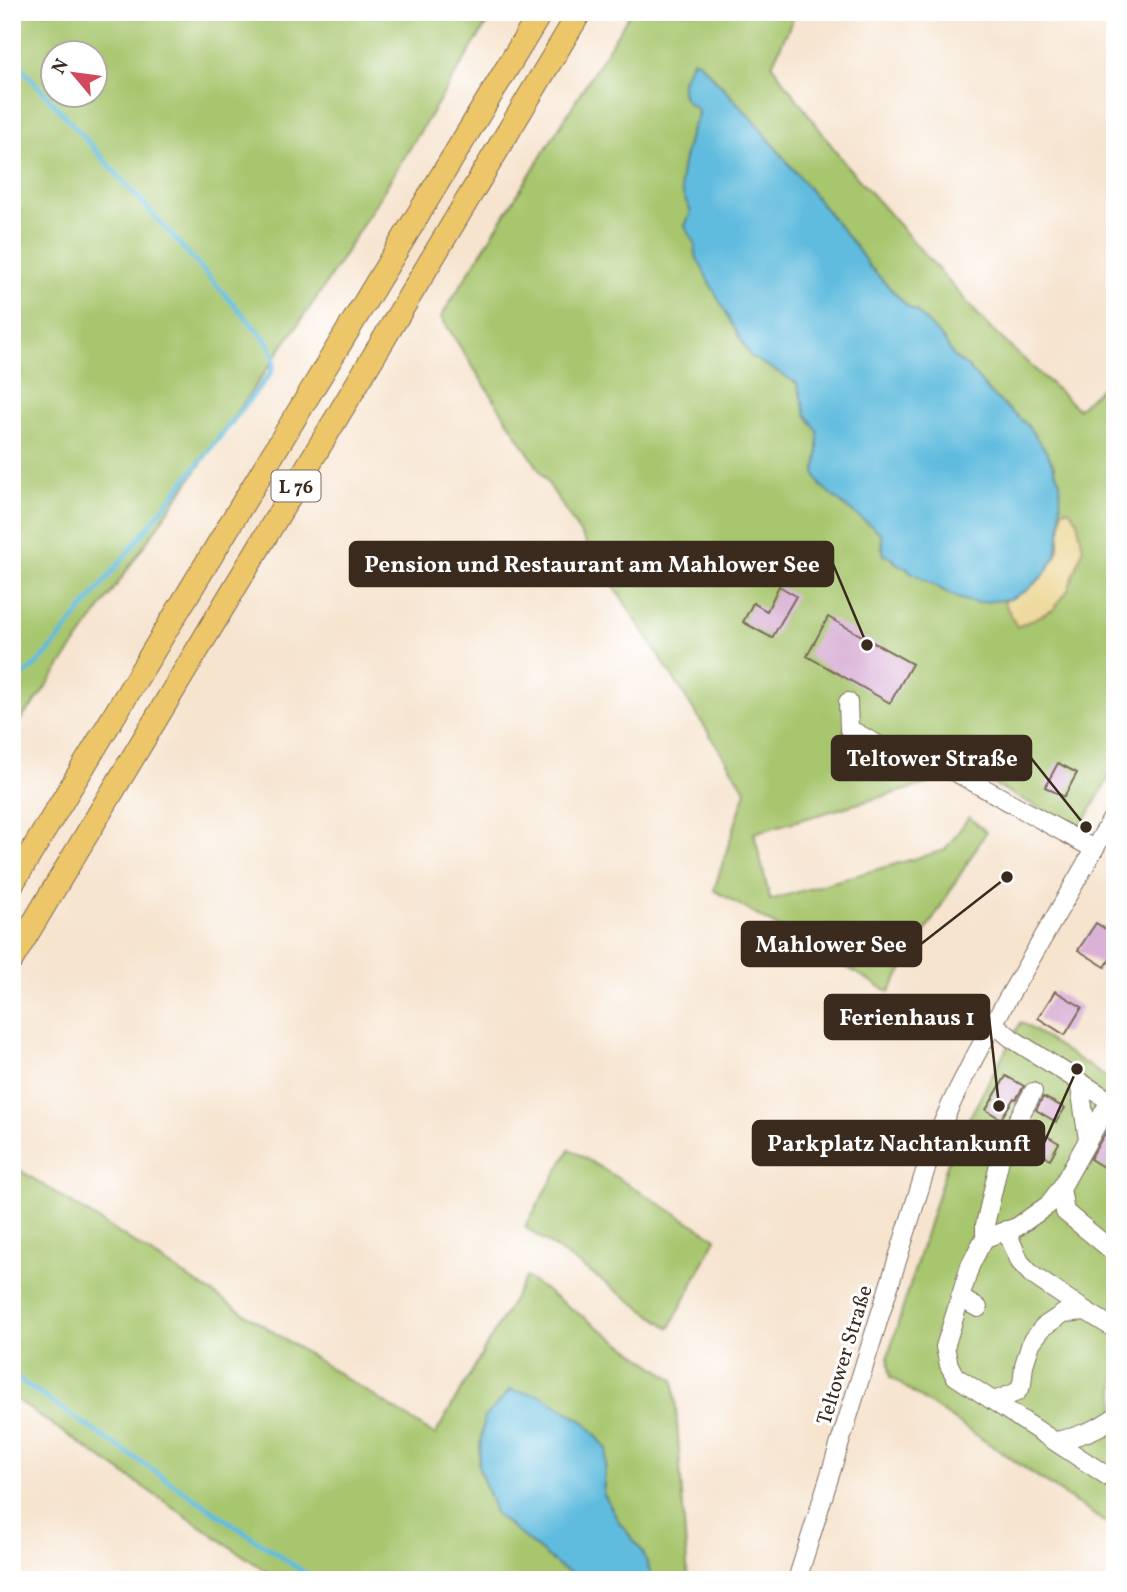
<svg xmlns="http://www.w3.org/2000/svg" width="1127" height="1592" font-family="Vollkorn,serif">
<rect width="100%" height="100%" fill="#fff"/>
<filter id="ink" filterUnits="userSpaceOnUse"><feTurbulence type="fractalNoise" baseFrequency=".0143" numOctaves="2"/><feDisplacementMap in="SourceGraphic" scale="14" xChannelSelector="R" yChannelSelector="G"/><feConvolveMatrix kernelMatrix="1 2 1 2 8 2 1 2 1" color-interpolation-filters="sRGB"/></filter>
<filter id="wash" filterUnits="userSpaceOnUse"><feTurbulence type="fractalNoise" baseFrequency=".00686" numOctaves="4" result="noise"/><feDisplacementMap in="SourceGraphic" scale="28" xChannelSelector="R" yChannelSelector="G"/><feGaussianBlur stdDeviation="1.57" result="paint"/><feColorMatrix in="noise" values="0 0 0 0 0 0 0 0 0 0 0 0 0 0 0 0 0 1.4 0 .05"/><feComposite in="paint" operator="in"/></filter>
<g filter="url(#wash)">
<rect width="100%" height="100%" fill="#f6e4cf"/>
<g fill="#a7c66e" stroke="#717846" stroke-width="2" fill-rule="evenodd">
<path d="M 12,12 L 494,12 L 324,287 L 34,704 L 12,729 ZM 94,52 L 94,94 L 52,94 L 52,52 Z"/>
<path d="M 631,12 L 796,12 L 772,65 L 846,165 L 988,326 L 1078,409 L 1115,375 L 1115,767 L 1080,829 L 954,764 L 930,783 L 754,833 L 770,900 L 945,850 L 969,817 L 986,832 L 889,992 L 714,890 L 746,791 L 441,317 ZM 693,60 L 698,61 L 754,121 L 856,247 L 869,266 L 907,306 L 917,312 L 944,340 L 954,357 L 969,368 L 991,394 L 1027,425 L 1048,454 L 1055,468 L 976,603 L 960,599 L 950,594 L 911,572 L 906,567 L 896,563 L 882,548 L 881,533 L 846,507 L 815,473 L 818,456 L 818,432 L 806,414 L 797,383 L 762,363 L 696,256 L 695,244 L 685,226 L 691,212 L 682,170 L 691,130 L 697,118 L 698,112 L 696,108 L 687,102 L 685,98 L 682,85 L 682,80 Z"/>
<path d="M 1021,1022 L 1115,1083 L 1115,1529 L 890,1377 L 888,1356 L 951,1152 Z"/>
<path d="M 570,1149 L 716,1238 L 670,1328 L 525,1227 Z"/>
<path d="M 12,1165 L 435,1435 L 526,1277 L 674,1380 L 688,1580 L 654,1580 L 642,1551 L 619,1522 L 603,1493 L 607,1449 L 484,1418 L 478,1465 L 496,1515 L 560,1567 L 586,1580 L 279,1580 L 12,1397 Z"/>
</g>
<path fill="#eeda9e" stroke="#94825e" stroke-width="2" d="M 1065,509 L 1070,510 L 1077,520 L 1083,549 L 1068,590 L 1053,610 L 1017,627 L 1003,600 L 1010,599 L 1056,557 L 1059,547 L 1062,511 Z"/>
<g fill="#60bcde" stroke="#4e737e" stroke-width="2">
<path d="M 693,60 L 698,61 L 754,121 L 856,247 L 869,266 L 907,306 L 917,312 L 944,340 L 954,357 L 969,368 L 991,394 L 1027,425 L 1048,454 L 1060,482 L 1061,528 L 1056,556 L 1043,576 L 1026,591 L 1010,599 L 976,603 L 960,599 L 950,594 L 911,572 L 906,567 L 901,567 L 892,558 L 884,555 L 881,533 L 846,507 L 821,486 L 815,473 L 818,456 L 818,432 L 806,414 L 797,383 L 750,356 L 708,280 L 696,256 L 695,244 L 685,226 L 691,212 C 688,204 682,195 681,187 C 679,172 687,147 691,132 C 692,126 699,118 698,112 C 697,106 690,105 686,101 C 676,87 686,72 693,60 Z"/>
<path d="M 510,1390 L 540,1395 L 586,1423 L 607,1449 L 603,1493 L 619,1522 L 642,1551 L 654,1580 L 586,1580 L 560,1567 L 496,1515 L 478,1465 L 484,1418 Z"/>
</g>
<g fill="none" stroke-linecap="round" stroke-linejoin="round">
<g stroke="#60bcde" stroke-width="5">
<path d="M 12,66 L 21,67 L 264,338 C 274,350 277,359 270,374 L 50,650 L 36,665 L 12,684"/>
<path d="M 12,1375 L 308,1575"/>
</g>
</g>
<g id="blocks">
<g fill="#dab2d7">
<path d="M 779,586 L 796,596 L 772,638 L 743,622 L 753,603 L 767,611 Z"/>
<path d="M 828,617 L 912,664 L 890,703 L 807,656 Z"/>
<path d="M 1058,763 L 1077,773 L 1064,797 L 1045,787 Z"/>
<path d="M 1096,923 L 1115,935 L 1115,952 L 1105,967 L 1078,950 Z"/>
<path d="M 1055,991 L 1082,1007 L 1065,1035 L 1038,1018 Z"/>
<path d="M 1006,1076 L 1024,1086 L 1016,1099 L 1014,1098 L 1001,1119 L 986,1110 Z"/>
<path d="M 1043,1097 L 1065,1108 L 1056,1122 L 1036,1110 Z"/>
<path d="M 1115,1116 L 1115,1160 L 1108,1170 L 1090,1159 Z"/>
<path d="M 1040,1132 L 1059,1143 L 1050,1159 L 1031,1148 Z"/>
</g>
</g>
</g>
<g filter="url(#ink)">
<use href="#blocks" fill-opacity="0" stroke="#7c6b5c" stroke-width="2"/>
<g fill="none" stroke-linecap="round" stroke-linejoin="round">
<g stroke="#7c6b5c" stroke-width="20">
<g id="minor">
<path d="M 848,702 L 849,729 L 882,747 L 955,772 L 1094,849"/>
<path d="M 993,1023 L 1011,1038 L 1110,1101 L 1061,1188 L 1048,1205 L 1017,1227 L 985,1238 L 979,1248 L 970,1266 L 945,1347 L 949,1365 L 955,1376 L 1115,1481"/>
<path d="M 1079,1081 L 1088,1140"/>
<path d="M 1061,1188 L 1065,1212 L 1115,1253"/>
<path d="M 1006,1230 L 1020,1262 L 1032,1275 L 1086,1311 L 1115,1329"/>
<path d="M 985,1238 L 985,1225 L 1003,1146 L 1033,1092"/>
<path d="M 960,1298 L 978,1308"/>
<path d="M 994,1401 L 1017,1392 L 1022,1384 L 1024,1365 L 1031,1343 L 1043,1327 L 1064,1313 L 1086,1311"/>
<path d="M 1056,1441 C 1077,1437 1097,1430 1115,1417"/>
<path d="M 797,1580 L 932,1149 C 954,1091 984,1039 1015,986 C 1048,929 1082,871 1115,813"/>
</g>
</g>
<g stroke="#7c6b5c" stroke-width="25">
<g id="major">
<path d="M 12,884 L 541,12"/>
<path d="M 12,959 L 580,12"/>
</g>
</g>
<use href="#minor" stroke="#fff" stroke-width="18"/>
<use href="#major" stroke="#ecc669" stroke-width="23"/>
</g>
</g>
<g text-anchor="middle" stroke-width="6" stroke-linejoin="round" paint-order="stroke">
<rect fill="#fff" stroke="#766a62" stroke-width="2" x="271.5" y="470.5" width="49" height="31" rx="5"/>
<g font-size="19" font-weight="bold" fill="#3b2a1e">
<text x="296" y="493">L 76</text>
</g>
<g font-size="21" fill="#3b2a1e" stroke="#fff">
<text transform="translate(844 1355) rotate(-73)" y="7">Teltower Straße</text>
</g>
</g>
<path fill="none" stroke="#3b2a1e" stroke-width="2.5" d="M867 645L833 564M1086 827L1031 758M1007 877L921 944M999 1106L989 1017M1077 1069L1044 1143"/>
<g fill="#3b2a1e" stroke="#fff" stroke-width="2.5">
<circle cx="867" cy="645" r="7"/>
<circle cx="1086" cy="827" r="7"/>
<circle cx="1007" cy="877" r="7"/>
<circle cx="999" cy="1106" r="7"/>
<circle cx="1077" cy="1069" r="7"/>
</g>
<g fill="#3b2a1e" stroke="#3b2a1e" stroke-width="2.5">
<rect x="350" y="542" width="483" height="44" rx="7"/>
<rect x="832" y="736" width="199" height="44" rx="7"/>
<rect x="742" y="922" width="179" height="44" rx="7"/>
<rect x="825" y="995" width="164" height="44" rx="7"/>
<rect x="753" y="1121" width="291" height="44" rx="7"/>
</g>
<g font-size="23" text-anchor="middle" font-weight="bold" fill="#fff">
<text x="592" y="572">Pension und Restaurant am Mahlower See</text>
<text x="932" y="766">Teltower Straße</text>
<text x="831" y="952">Mahlower See</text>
<text x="907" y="1025">Ferienhaus 1</text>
<text x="899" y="1151">Parkplatz Nachtankunft</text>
</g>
<rect width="1127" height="1592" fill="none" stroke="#fff" stroke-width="42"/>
<g transform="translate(74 74) rotate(299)"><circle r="33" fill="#ffffff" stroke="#b1aaa5" stroke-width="2"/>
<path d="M0-5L12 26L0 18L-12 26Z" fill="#d1495b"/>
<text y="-10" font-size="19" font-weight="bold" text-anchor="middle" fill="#3b2a1e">N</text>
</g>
</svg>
